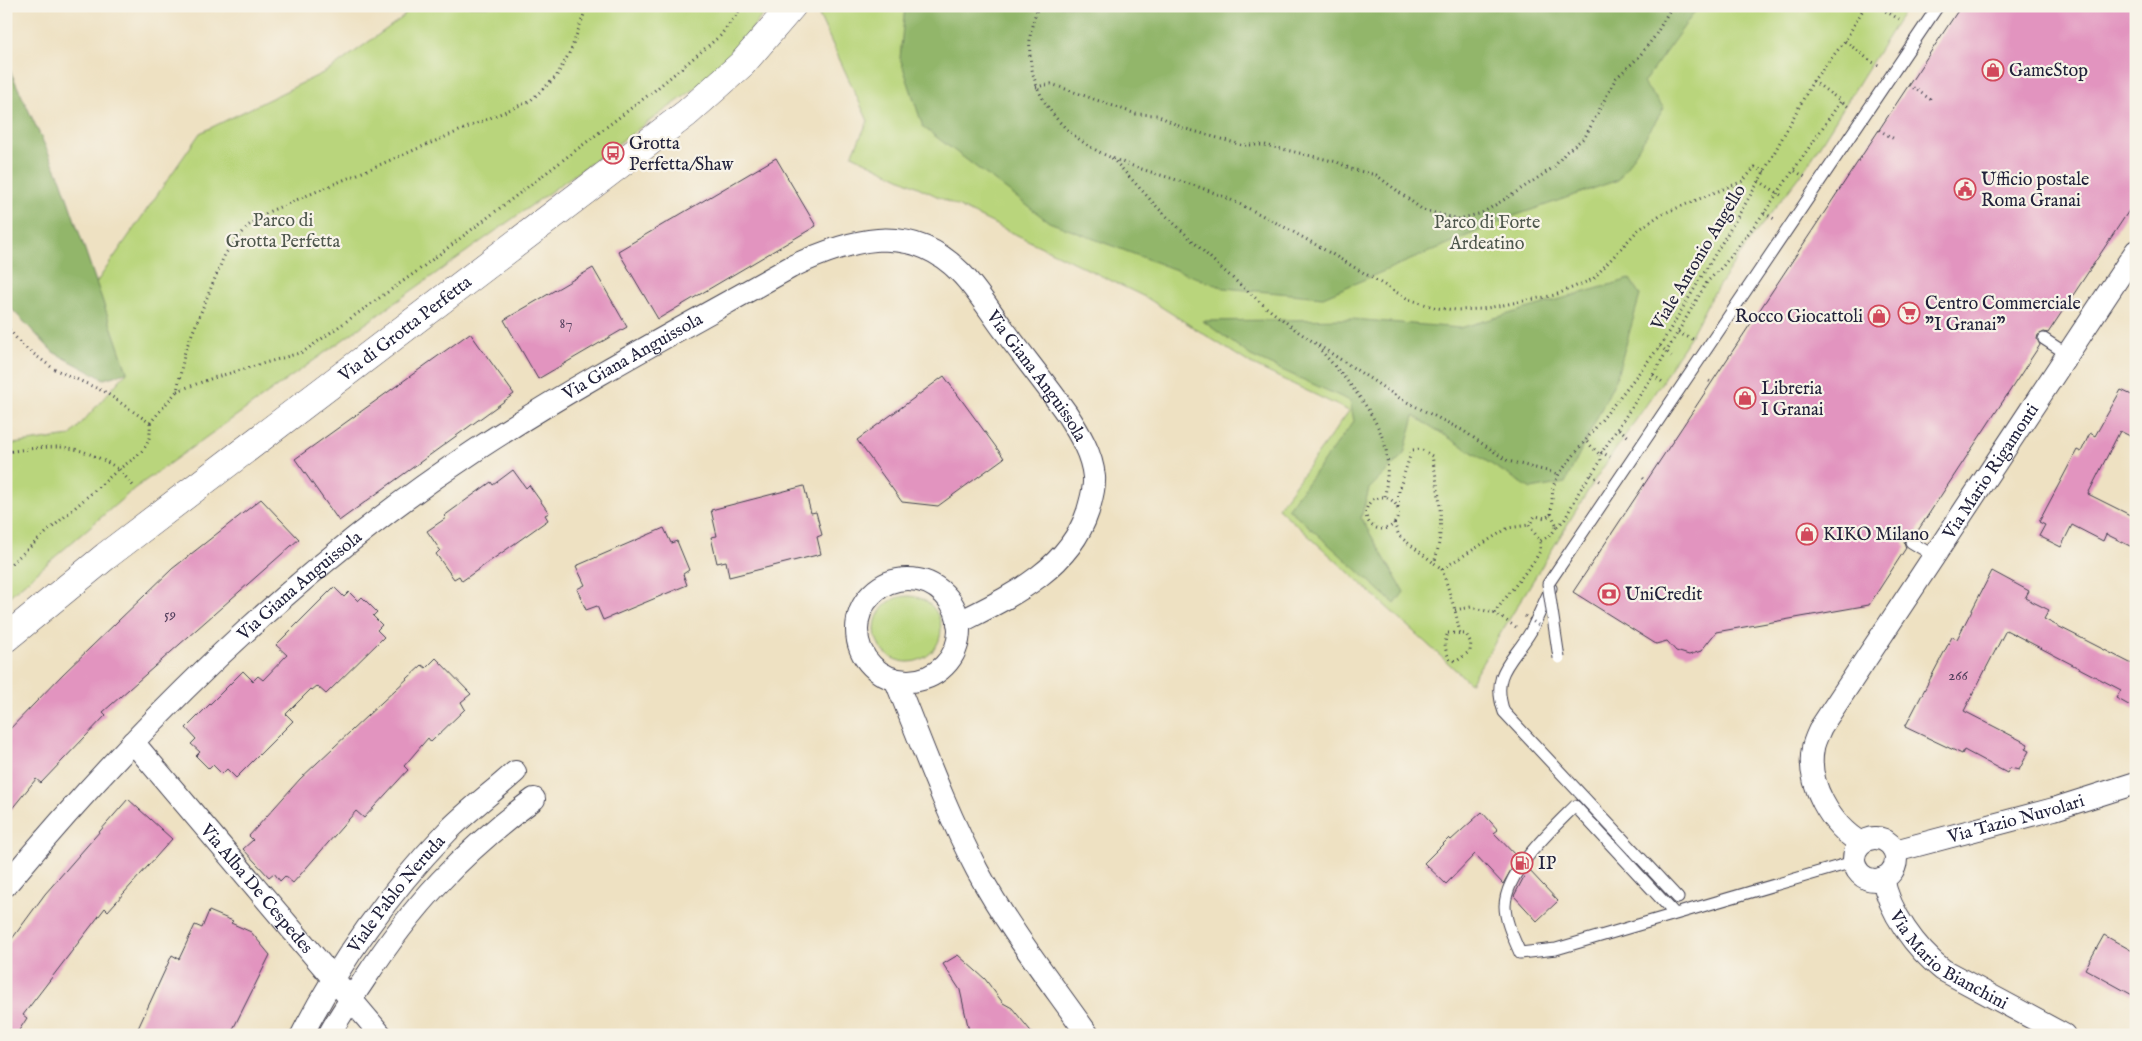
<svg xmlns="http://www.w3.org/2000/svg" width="2142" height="1041" font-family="'IM FELL English',serif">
<rect width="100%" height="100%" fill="#f7f3e8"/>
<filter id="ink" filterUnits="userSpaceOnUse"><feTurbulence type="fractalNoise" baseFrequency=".02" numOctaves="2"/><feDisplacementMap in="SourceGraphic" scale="10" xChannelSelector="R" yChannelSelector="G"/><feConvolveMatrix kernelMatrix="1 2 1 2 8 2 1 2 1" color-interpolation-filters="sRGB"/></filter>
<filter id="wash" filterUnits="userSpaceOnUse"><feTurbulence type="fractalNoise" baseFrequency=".0096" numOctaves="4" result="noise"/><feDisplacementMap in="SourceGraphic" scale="20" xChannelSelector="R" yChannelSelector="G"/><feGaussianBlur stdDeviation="1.12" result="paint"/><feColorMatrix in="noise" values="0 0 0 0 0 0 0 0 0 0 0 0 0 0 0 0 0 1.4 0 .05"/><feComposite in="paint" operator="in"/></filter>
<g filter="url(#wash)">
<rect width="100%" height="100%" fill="#eee1c2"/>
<g fill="#b9d57b" stroke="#6e7c5b">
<path d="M 411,6 L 770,6 L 717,73 L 135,488 L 6,599 L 6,445 L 70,436 L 127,372 L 96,283 L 200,133 L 331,69 L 403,17 Z"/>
<path d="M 825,6 L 1909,6 L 1899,19 L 1801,175 L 1753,236 L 1711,297 L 1690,337 L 1675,359 L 1662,382 L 1596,478 L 1470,683 L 1278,508 L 1349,411 L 1251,364 L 1147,298 L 852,155 L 868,121 L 819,15 Z"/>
<circle cx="908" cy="629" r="33"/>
</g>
<g fill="#92b66b" stroke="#5a6c53">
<path d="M 905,6 L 1699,6 L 1643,83 L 1664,108 L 1618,180 L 1514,216 L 1323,297 L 1224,288 L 1049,222 L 923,127 L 900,58 Z"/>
<path d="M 6,62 L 61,180 L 127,372 L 104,379 L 53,352 L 6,303 Z"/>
<path d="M 1630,279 L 1640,295 L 1616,379 L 1565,483 L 1531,489 L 1414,416 L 1404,454 L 1369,489 L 1361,518 L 1404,592 L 1395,604 L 1288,508 L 1354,421 L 1350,401 L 1251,356 L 1203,321 L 1352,319 L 1460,328 Z"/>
</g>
<g id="blocks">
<g fill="#e294bf">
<path d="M 1961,6 L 2136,6 L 2136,200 L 2048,333 L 2044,332 L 2038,335 L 2037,339 L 2040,345 L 1915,535 L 1911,535 L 1905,538 L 1904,542 L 1906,548 L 1869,605 L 1716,632 L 1701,651 L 1689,655 L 1676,651 L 1667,641 L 1656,644 L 1573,592 Z"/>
<path d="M 776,158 L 816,226 L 658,319 L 618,251 Z"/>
<path d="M 593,268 L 627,327 L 538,379 L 504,320 Z"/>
<path d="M 470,333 L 514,394 L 339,521 L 295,459 Z"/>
<path d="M 944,376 L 1004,458 L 938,506 L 902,502 L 857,440 Z"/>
<path d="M 2121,390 L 2136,397 L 2136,439 L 2120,431 L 2088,494 L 2136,518 L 2136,549 L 2106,534 L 2103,541 L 2072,525 L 2061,547 L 2039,536 L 2045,525 L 2039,522 L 2077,450 L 2081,452 L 2090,433 L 2095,436 Z"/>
<path d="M 513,470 L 526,488 L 529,485 L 549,513 L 545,515 L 548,520 L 462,581 L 459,576 L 454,579 L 436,554 L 440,550 L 427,531 L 446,518 L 444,516 L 491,482 L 493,485 Z"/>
<path d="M 804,486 L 811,513 L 816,512 L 822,535 L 817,537 L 821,554 L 729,577 L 726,561 L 717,563 L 711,537 L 717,536 L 711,510 Z"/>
<path d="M 261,499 L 299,539 L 103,712 L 106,715 L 41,783 L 36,779 L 6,816 L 6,733 L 63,674 L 172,569 Z"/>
<path d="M 664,528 L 671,543 L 677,541 L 689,570 L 683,574 L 687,585 L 603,620 L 597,606 L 586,610 L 577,589 L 585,585 L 576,566 Z"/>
<path d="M 1992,571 L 2029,591 L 2025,598 L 2049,610 L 2044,619 L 2134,665 L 2136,661 L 2136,709 L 2116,698 L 2121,690 L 2006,630 L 1964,711 L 2028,744 L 2025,749 L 2029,751 L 2019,770 L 2010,768 L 2007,773 L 1964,750 L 1962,754 L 1905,727 L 1952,637 L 1957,639 Z"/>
<path d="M 334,587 L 344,597 L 349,592 L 358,601 L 362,597 L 377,612 L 373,616 L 382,625 L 377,630 L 384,637 L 326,694 L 317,686 L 312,690 L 311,689 L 286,714 L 293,721 L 236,778 L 227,769 L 222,774 L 213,765 L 209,769 L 196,756 L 200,752 L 191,744 L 196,739 L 186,728 L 243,671 L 253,681 L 258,676 L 263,680 L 287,655 L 276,645 Z"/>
<path d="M 436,658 L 471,694 L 461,702 L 465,709 L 431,742 L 428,738 L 404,766 L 408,770 L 364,818 L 356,811 L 293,883 L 285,876 L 280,881 L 274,873 L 269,877 L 243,849 L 253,840 L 249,836 L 300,779 L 368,715 L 422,665 L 426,668 Z"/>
<path d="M 128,799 L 172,839 L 108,911 L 105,908 L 23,1015 L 27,1018 L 16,1035 L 6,1035 L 6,947 L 45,894 Z"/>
<path d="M 1482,812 L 1498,830 L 1494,833 L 1518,858 L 1503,884 L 1475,854 L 1446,884 L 1424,863 L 1449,838 L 1451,840 Z"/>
<path d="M 1528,869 L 1558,901 L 1537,921 L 1514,896 Z"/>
<path d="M 209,911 L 233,921 L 231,923 L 251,932 L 270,955 L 230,1035 L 135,1035 L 172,955 L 179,959 L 195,925 L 202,928 Z"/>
<path d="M 2104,935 L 2136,953 L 2136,997 L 2085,969 Z"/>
<path d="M 958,955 L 985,979 L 1003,1003 L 1012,1008 L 1034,1035 L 970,1035 L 960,990 L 943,964 Z"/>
</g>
</g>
</g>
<g filter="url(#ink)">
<use href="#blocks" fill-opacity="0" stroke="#413f4f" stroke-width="1"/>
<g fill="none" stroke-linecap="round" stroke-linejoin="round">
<g stroke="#413f4f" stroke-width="13">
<g id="service">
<path d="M 2044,339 L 2067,354"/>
<path d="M 1911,542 L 1934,556"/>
<path d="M 1551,588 C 1544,602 1538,617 1531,631 C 1513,662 1490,672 1504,712 L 1678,898"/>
<path d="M 1675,914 L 1575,806 C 1552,829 1506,871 1505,906 C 1505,921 1514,939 1520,953 L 1556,949 L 1853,862"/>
</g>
</g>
<g stroke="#413f4f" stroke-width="24">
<g id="minor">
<circle cx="908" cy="630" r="51"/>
<path d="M 896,681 C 922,745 945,809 977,870 C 1008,928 1050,981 1088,1035"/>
<path id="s1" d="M 133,742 L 381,1035"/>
<circle cx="1875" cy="859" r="21"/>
<path id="s2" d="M 1861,843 C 1831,826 1806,783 1813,748 C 1814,741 1818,734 1821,727 L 2136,251"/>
<path id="s3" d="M 1895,851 L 2054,809 L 2136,783"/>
<path id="s4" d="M 1883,878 C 1889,912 1916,949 1943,970 L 2064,1035"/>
<path id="s5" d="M 6,885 C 141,723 299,566 476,450 C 578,383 686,326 791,267 C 848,240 909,220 960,272 C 975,287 988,308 1001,326 C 1023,356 1046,384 1067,414 C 1079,433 1092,454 1094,477 C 1095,488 1091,500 1088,511 C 1069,570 1009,597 958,623"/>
<path id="s6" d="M 302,1035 C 338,964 391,890 446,833 C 467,811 492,793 515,772"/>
<path d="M 329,1035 C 339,1016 352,998 364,980 C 413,905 461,853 534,799"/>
</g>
</g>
<g stroke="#413f4f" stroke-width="29">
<g id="tertiary">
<path id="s7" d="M 6,638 L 106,556 L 687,113 L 742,64 L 792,6"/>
</g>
</g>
<g stroke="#413f4f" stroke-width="3" stroke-dasharray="1 4" stroke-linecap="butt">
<path d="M 1038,6 C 1035,17 1030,28 1030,39 C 1026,95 1063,137 1112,158 C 1152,175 1194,182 1233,201 C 1293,229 1351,266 1408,299 L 1437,308 L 1456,310 L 1482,309 L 1555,295 L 1593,279 L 1637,231 L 1660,215 L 1743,181 L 1755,167 L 1765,172"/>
<path d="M 1877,6 L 1899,19"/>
<path d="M 1845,41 L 1872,62 L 1881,66"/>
<path d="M 1813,81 L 1841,101"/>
<path d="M 1909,85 L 1933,101"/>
<path d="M 1036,87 L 1051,84 L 1060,87 L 1136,114 L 1157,115 L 1183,128 L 1242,145 L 1265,145 L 1337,162 L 1351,169 L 1376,175 L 1423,210 L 1459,219 L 1482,213 L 1515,193 L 1554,167 L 1566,152 L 1585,137 L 1616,78 L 1637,59 L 1655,36 L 1672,6"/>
<path d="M 1879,130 L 1896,140"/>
<path d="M 1112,158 L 1158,208 L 1221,268 L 1267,308 L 1300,333 L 1401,399 L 1462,430 L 1508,461 L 1559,474"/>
<path d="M 1795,171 L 1805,177"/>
<path d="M 1759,181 L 1784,197"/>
<path d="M 1764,213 L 1776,220"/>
<path d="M 6,326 L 23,346 L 54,369 L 105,392 L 150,423 C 152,449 138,455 119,469 L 135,488"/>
<path d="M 1678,333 L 1695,340"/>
<path d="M 1660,346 L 1675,359"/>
<path d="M 1318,347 C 1342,375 1370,404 1383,439 C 1390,457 1387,478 1385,497"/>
<path d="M 1653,375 L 1665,384"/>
<path d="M 1709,381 L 1711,382"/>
<path d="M 177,391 L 213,378 L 303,352 L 416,272 L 655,90 L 720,36 L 743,6"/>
<path d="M 150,423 L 177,391 L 185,351 L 225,254 L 248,226 L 268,212 L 530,101 L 556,77 L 571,50 L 587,6"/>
<path d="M 1619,429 L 1630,438"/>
<path d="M 1587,442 L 1600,455 L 1653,375 L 1707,282 L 1723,266 L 1764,213 L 1841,101 L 1850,108"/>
<path d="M 6,452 C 58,445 72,441 119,469 L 6,568"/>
<path d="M 1601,452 L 1610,457"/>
<path d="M 1591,475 L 1600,481"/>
<path d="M 1643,478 L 1645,480"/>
<circle cx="1382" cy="513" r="16"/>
<path d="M 1398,507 L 1399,490 L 1412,450 L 1421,449 L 1432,456 C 1439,492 1446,528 1434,563 L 1442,569 L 1508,528 L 1529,525"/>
<path d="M 1551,514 L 1553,486 L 1559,474 L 1660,346 L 1759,181 L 1813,81 L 1845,41 L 1865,6"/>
<path d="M 1551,514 L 1557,526 L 1551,535 L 1540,541 L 1529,525 L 1535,516 L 1545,518 Z"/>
<path d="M 1394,523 L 1399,536 L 1434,563"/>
<path d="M 1557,526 L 1564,521 L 1580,490 L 1601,461 L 1600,455"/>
<path d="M 1442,569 L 1455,610 L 1460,633"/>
<path d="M 1455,610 L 1471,607 L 1494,613 L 1535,560 L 1540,551 L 1540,541"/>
<path d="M 1494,613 L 1516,627"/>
<path d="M 1448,633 L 1466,634 L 1471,643 L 1470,651 L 1457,661 L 1450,660 C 1445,650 1443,643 1448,633 Z"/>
</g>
<use href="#service" stroke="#fff" stroke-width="11"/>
<use href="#minor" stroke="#fff" stroke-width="22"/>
<use href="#tertiary" stroke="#fff" stroke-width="28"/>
<g stroke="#413f4f" stroke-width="13" stroke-linecap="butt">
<path id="service-bridge" d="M 1559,658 L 1548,584 L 1938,6"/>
</g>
<path stroke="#413f4f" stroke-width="3" stroke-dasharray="1 4" stroke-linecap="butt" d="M 1525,616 L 1538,625"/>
<use href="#service-bridge" stroke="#fff" stroke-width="11"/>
</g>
</g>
<defs>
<g id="shop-ring" transform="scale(1.125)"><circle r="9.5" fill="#f7f3e8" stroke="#d1495b" stroke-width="1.5"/><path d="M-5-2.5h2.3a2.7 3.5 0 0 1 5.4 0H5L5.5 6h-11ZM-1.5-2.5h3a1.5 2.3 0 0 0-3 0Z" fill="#d1495b"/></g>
<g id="bus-ring" transform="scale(1.125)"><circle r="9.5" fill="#f7f3e8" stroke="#d1495b" stroke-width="1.5"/><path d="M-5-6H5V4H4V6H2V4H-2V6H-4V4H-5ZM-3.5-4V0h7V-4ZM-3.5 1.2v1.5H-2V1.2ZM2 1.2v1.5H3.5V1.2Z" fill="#d1495b"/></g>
<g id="civic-ring" transform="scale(1.125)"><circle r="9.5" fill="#f7f3e8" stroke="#d1495b" stroke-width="1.5"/><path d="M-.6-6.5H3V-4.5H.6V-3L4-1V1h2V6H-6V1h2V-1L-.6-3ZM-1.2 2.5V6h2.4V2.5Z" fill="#d1495b"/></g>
<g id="supermarket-ring" transform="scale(1.125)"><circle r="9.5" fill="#f7f3e8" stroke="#d1495b" stroke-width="1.5"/><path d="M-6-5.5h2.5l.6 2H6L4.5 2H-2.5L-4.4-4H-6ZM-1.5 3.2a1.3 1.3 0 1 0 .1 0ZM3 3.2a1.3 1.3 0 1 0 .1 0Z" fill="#d1495b"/></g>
<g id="bank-ring" transform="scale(1.125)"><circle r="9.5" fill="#f7f3e8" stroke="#d1495b" stroke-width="1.5"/><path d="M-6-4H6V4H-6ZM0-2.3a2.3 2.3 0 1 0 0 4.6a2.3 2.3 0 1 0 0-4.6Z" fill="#d1495b"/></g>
<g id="fuel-ring" transform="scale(1.125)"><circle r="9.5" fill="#f7f3e8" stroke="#d1495b" stroke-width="1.5"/><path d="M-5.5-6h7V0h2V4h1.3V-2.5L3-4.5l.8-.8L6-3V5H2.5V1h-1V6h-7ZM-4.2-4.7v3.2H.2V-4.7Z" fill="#d1495b"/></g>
</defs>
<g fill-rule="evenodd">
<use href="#shop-ring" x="1993" y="70"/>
<use href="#bus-ring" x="613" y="153"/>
<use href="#civic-ring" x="1965" y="189"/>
<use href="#supermarket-ring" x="1909" y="313"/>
<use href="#shop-ring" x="1879" y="316"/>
<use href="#shop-ring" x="1745" y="398"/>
<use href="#shop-ring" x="1807" y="534"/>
<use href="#bank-ring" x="1609" y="594"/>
<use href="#fuel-ring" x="1522" y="863"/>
</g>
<g text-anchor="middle" stroke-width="4.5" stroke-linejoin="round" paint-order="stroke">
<g font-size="15" fill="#523e5c">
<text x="566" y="328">87</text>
<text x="170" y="619">59</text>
<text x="1958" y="680">266</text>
</g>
<g font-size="18" fill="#22223b" stroke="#f7f3e8" text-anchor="start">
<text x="2009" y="76">GameStop</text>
<text x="629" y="149">Grotta<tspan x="629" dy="21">Perfetta/Shaw</tspan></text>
<text x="1981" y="185">Ufficio postale<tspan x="1981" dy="21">Roma Granai</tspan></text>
<text x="1925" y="309">Centro Commerciale<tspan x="1925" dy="21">"I Granai"</tspan></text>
<text x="1863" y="322" text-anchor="end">Rocco Giocattoli</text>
<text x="1761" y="394">Libreria<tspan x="1761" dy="21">I Granai</tspan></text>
<text x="1823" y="540">KIKO Milano</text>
<text x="1625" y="600">UniCredit</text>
<text x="1538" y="869">IP</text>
</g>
<g font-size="18" fill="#4f584e" stroke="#f7f3e8">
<text x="283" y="226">Parco di<tspan x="283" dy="21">Grotta Perfetta</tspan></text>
<text x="1487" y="228">Parco di Forte<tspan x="1487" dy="21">Ardeatino</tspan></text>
</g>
<g font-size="18" fill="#22223b" stroke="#f7f3e8">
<text transform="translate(1698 257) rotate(-59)" y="6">Viale Antonio Augello</text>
<text dy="6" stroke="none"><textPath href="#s7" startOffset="505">Via di Grotta Perfetta</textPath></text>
<text dy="6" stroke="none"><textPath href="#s5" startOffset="825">Via Giana Anguissola</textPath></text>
<text dy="6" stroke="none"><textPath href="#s5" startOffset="1319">Via Giana Anguissola</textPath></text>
<text dy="6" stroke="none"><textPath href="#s2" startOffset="442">Via Mario Rigamonti</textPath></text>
<text dy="6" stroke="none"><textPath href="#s5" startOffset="420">Via Giana Anguissola</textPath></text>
<text dy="6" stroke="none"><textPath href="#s3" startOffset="125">Via Tazio Nuvolari</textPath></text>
<text dy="6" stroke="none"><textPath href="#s1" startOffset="192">Via Alba De Cespedes</textPath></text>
<text dy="6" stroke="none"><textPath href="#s6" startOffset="170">Viale Pablo Neruda</textPath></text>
<text dy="6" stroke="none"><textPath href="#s4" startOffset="110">Via Mario Bianchini</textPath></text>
</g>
</g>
<rect width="2142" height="1041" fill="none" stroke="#f7f3e8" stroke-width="25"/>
</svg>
